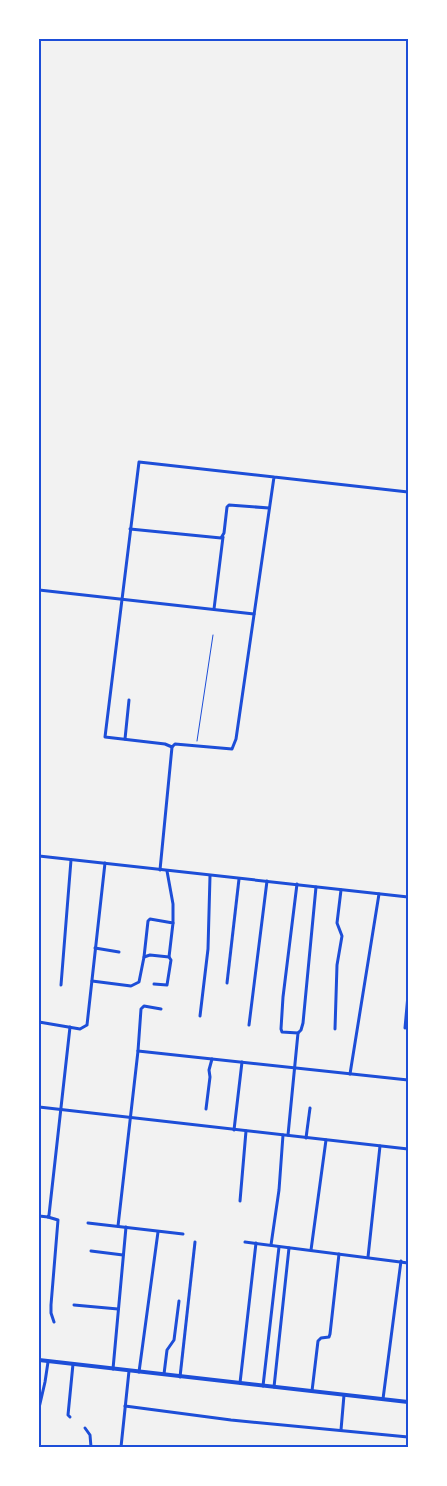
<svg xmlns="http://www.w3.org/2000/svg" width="447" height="1486" font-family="'Work Sans',sans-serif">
<rect width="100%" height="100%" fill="#f2f2f2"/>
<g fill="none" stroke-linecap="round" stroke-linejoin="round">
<path stroke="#1d4ed8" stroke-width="1" d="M 197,741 L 213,635"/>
<g stroke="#1d4ed8" stroke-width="3">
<path d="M 274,477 L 236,739 L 232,749 L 175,744 L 172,747 L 165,744 L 105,737 L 139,462 L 408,492"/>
<path d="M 130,529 L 221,538 L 224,533 L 227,507 L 229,505 L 269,508"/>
<path d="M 39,590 L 254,614"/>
<path d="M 214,609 L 223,537"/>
<path d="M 125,739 L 129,700"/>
<path d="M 39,856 L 408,897"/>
<path d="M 160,870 L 172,747"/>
<path d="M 167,871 L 173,904 L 173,923"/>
<path d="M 95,948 L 119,952"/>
<path d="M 144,957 L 150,955 L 169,957 L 171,960 L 167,985 L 154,984"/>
<path d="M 92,981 L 131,986 L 139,982 L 144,957 L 148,921 L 150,919 L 173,923 L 169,957"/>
<path d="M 227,983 L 239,879"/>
<path d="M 61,985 L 71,860"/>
<path d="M 200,1016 L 208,949 L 210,876"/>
<path d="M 39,1022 L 80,1029 L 87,1025 L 105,863"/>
<path d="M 249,1025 L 267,881"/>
<path d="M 405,1028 L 408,995"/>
<path d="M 335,1029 L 337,965 L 342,936 L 337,923 L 341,890"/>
<path d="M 298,1033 L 301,1030 L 303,1023 L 316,887"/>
<path d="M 138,1051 L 408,1080"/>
<path d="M 350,1074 L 379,894"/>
<path d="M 39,1107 L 408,1149"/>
<path d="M 206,1109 L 210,1077 L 209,1070 L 212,1059"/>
<path d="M 234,1130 L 242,1062"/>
<path d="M 288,1135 L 298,1033 L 282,1032 L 281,1029 L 283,997 L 297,884"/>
<path d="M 306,1138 L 310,1108"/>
<path d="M 240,1201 L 246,1131"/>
<path d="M 39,1216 L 48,1217 L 49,1215 L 70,1027"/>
<path d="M 48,1217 L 58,1220 L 51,1305 L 51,1313 L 54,1322"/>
<path d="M 88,1223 L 183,1234"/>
<path d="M 118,1226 L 138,1051 L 141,1009 L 144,1006 L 161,1009"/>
<path d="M 245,1242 L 408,1263"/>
<path d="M 271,1245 L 279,1190 L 283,1135"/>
<path d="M 311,1250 L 326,1140"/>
<path d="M 91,1251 L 123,1255"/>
<path d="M 368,1257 L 380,1146"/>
<path d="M 74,1305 L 118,1309"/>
<path d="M 113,1369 L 126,1227"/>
<path d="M 139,1372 L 158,1232"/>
<path d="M 164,1374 L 167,1350 L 174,1340 L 179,1301"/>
<path d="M 180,1377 L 195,1242"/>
<path d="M 240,1383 L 256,1243"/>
<path d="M 263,1386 L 279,1247"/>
<path d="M 274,1387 L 289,1248"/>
<path d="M 312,1391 L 318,1341 L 321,1338 L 329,1337 L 330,1334 L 339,1254"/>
<path d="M 383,1399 L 401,1261"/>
<path d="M 125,1406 L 231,1420 L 408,1437"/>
<path d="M 39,1408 L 45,1382 L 48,1362"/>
<path d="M 70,1417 L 68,1415 L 73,1364"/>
<path d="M 85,1428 L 90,1435 L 91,1447"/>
<path d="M 341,1430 L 344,1395"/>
<path d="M 121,1447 L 129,1371"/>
</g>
<path stroke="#1d4ed8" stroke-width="4" d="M 39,1360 L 408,1402"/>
</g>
<rect width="447" height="1486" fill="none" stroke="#ffffff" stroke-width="80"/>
<rect x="40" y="40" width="367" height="1406" fill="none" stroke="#1d4ed8" stroke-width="2"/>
</svg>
